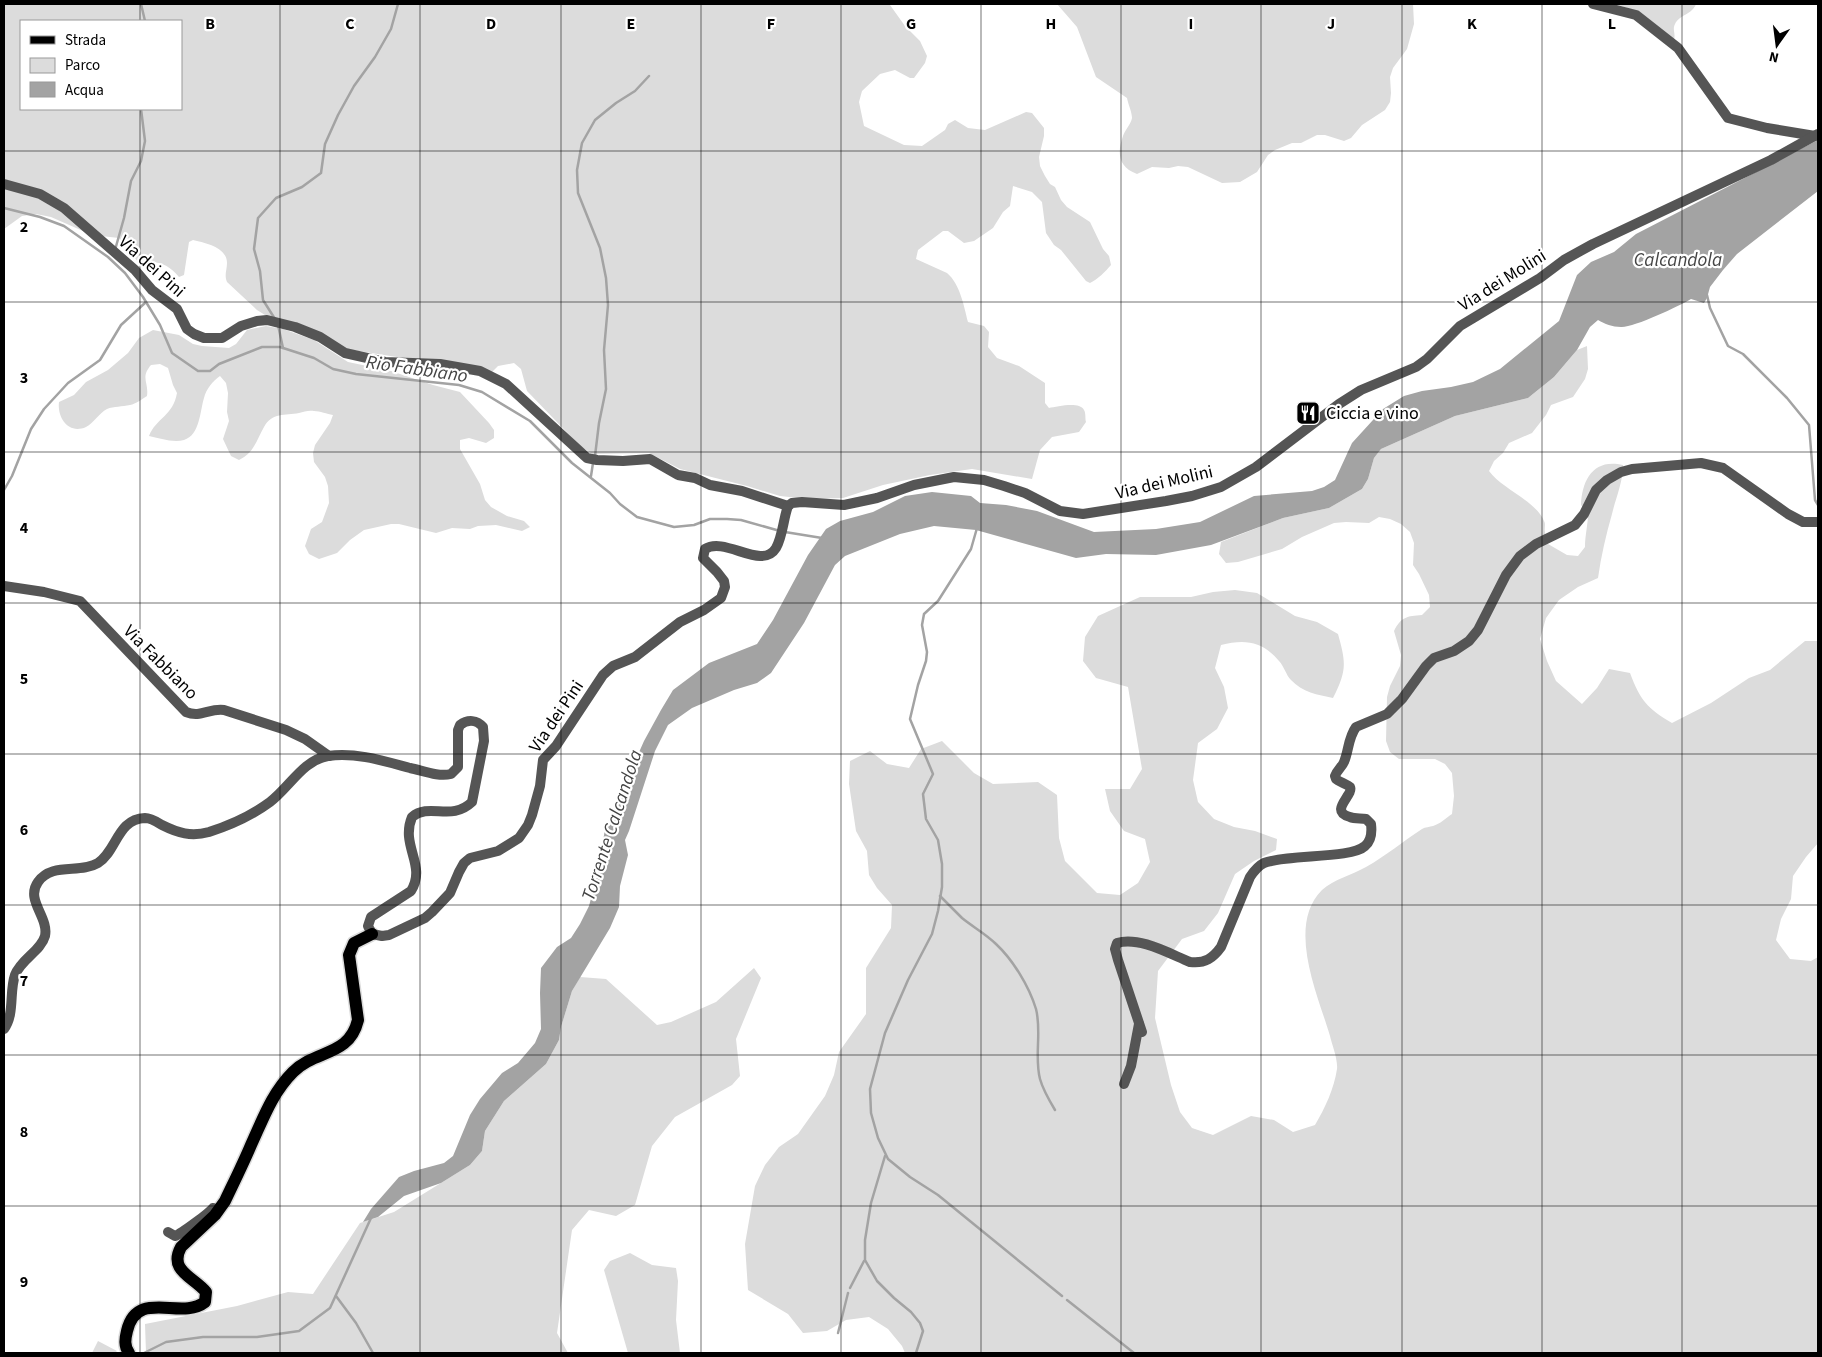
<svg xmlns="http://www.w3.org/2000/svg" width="1822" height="1357" font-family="'Source Sans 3',sans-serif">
<rect width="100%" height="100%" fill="#fff"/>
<g fill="#dcdcdc" fill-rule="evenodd">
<path d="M 4,4 L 890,5 L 905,26 L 920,41 L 927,56 L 925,63 L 914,78 L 910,78 L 895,70 L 880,74 L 862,91 L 859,102 L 864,126 L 904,145 L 922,146 L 945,130 L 948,124 L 955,120 L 968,128 L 985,130 L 1026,112 L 1032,113 L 1044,128 L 1044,136 L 1039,157 L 1040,166 L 1045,176 L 1050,184 L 1055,187 L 1061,200 L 1067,207 L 1090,222 L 1103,249 L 1109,256 L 1111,265 C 1106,271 1097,280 1090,283 L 1086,281 L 1061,250 L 1054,245 L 1046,233 L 1042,202 L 1032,192 L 1013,186 L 1010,206 L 1003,212 L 993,228 L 974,241 L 964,243 L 948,231 L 943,231 L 918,250 L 916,259 L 947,273 C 960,284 964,306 968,322 L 984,326 L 989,332 L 988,347 L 997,358 L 1019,366 L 1045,383 L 1045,403 L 1049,408 C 1057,407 1079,401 1084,410 C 1086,413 1085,419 1086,422 L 1079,432 L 1052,437 L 1040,450 L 1032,479 L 972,469 L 930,475 L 883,485 L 843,498 L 808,499 L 780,496 L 747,486 L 680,469 L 649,453 L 593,454 L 581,447 L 527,391 L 521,369 L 514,363 L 498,366 L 492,372 L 346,349 L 323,334 L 265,315 L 257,310 L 227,282 C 224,275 227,270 227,263 C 227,247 205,243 193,240 L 189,242 L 184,275 L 179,277 C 170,266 161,261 147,262 L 142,267 L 119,238 L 92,235 L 51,217 L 36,214 L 22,216 L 4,229 ZM 21,21 L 181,21 L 181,109 L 21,109 Z"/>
<path d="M 1057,4 L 1413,4 L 1414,24 L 1407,49 L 1393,68 L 1390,77 L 1391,93 L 1390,102 L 1385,110 L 1362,125 L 1351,138 L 1344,141 L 1325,135 L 1317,135 L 1301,143 L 1292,143 L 1275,150 L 1268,155 L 1257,172 L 1240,182 L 1222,183 L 1188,167 L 1178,166 L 1169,168 L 1152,167 L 1137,174 C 1118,167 1117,153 1123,136 C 1125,130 1131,124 1132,118 C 1132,112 1128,104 1127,98 L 1096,77 L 1077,27 Z"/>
<path d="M 1612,4 L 1696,4 C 1692,15 1680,14 1675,24 C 1672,29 1676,34 1674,40 C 1654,25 1637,7 1612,4 Z"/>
<path d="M 266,326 L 283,329 L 314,340 L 348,362 L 391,371 L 433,385 L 460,392 L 489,423 L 494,430 L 494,438 L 486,443 L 469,438 L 460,440 L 460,449 L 480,484 L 485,500 L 491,507 L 507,516 L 524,521 L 530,527 L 522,531 L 496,525 L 478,526 L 470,529 L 452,528 L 436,533 L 399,524 L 391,524 L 364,530 L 350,540 L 337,553 L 319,559 L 309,554 L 305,546 L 311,529 L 322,522 L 329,503 L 328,486 L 325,477 L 314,462 L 313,453 L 315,445 L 330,423 L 333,415 C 327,414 320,411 314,411 C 308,410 304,412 299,413 C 285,416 272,412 264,427 C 256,441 254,453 239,460 L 231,456 L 223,439 L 229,421 L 227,412 L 228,393 L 226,383 L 220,376 C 213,381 206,389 204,398 C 200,411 200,435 184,440 C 173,443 159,438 149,436 C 156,418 173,416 177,393 L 173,385 L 168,368 L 160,364 L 151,365 C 140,378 149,382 147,396 C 142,399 136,404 130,405 C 122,407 114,406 107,409 C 99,413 94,423 86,427 C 68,435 57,417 59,402 L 74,395 L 86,382 L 108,370 L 128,353 L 139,338 L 153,330 L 179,335 L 193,344 L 202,346 L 229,348 L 236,344 L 247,330 Z"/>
<path d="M 1587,346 L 1588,369 L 1585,379 L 1573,397 L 1551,405 L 1546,415 L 1532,433 L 1509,443 L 1503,453 L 1494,461 L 1489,471 C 1502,489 1536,501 1544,521 C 1546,524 1544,529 1545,532 C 1545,536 1547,540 1548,544 L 1567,555 L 1578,556 L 1585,547 C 1585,535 1588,525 1588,513 L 1581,505 C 1582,479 1594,458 1623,465 C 1623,482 1616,497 1612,514 C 1606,535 1601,556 1598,578 L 1578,587 L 1559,600 L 1546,618 L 1540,639 L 1547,661 L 1556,681 L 1582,704 L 1597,688 L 1609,669 L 1630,673 C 1640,700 1647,708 1672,723 L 1711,703 L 1749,678 L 1770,670 L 1805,641 L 1818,641 L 1818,843 L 1806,857 L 1793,876 L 1791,899 L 1781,919 L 1776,940 L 1790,959 L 1811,961 L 1818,957 L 1818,1353 L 905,1353 L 902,1346 L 888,1329 L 869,1317 L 846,1320 L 827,1331 L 803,1333 L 788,1314 L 748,1290 L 745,1244 L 755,1186 L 765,1165 L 779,1147 L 798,1134 L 825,1096 L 834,1075 L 839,1052 L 866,1014 L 866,968 L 891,928 L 892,905 L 877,888 L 869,875 L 867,851 L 856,831 L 849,784 L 850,761 L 870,751 L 887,764 L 909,768 L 921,749 L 942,741 L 974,773 L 993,784 L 1038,782 L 1057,795 L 1059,838 L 1065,861 L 1097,893 L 1120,895 L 1138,883 L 1150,862 L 1145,839 L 1124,831 L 1110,811 L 1105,789 L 1130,789 L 1142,769 L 1128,687 L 1096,678 L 1083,661 L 1085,637 L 1098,616 L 1140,597 L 1191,597 L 1213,592 L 1235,590 L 1257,593 L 1295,616 L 1317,622 L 1338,634 C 1346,663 1347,670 1333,698 C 1318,695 1302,692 1291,680 C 1286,675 1284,666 1279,661 C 1262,641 1245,639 1221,645 L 1215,668 L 1224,687 L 1228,708 L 1217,729 L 1198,743 L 1193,780 L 1198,802 L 1214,819 L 1234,827 L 1255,831 L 1277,839 L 1276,850 L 1254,861 L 1235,874 L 1218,913 L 1204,931 L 1182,939 L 1158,971 L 1155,1018 L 1171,1085 L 1180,1112 L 1192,1128 L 1213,1135 L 1251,1116 L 1274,1120 L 1293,1132 L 1315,1125 C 1325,1108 1334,1089 1337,1069 C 1338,1059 1332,1045 1330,1036 C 1318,995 1286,926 1322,890 C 1334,879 1352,875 1366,867 C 1386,856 1403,841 1422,829 C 1425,827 1430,827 1433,826 C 1440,824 1446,818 1452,814 L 1454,796 L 1452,773 L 1445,764 L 1435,759 L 1399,759 L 1390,752 L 1386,741 L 1387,697 L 1390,686 L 1400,666 L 1401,655 L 1394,631 C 1401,617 1407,616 1422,615 L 1430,607 L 1429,595 L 1419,574 L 1413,565 L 1414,543 L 1410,532 L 1401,524 L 1390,519 L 1379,517 L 1369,523 L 1346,522 L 1334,523 L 1302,537 L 1282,549 L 1238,562 L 1226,563 L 1219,554 L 1221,542 L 1283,518 L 1329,508 L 1362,489 L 1368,479 L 1374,458 L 1381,449 L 1455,416 L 1528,398 L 1554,377 L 1577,350 Z"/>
<path d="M 754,968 L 761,978 L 736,1039 L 740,1076 L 732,1085 L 675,1117 L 652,1146 L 635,1205 L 616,1216 L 589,1210 L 572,1230 L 557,1333 L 568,1353 L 146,1353 L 145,1324 L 237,1306 L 288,1292 L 313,1294 L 360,1223 L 394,1212 L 470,1165 L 482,1151 L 485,1131 L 504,1101 L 546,1064 L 559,1040 L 561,1027 L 572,991 L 580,977 L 606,979 L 657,1025 L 671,1022 L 716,1002 Z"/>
<path d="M 630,1253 L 652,1265 L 676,1268 L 678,1281 L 676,1320 L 680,1353 L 628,1353 L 604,1270 L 610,1261 Z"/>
<path d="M 98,1341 L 117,1351 L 115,1353 L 92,1353 Z"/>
</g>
<path fill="#a3a3a3" d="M 1818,140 L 1818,191 L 1737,254 L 1723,270 L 1710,287 L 1707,298 L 1704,303 L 1691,299 C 1679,306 1633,328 1621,327 C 1612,327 1605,324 1598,320 L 1590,327 L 1577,350 L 1554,377 L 1528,398 L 1455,416 L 1381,449 L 1374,458 L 1368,479 L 1362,489 L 1329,508 L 1283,518 L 1211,545 L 1156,555 L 1106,554 L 1076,558 L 976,530 L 934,526 L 900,534 L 845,556 L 835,565 L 804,623 L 771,673 L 757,683 L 734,690 L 692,708 L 668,725 L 655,751 L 629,831 L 625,840 L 628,855 L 620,886 L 619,907 L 610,928 L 572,991 L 561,1027 L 559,1040 L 546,1064 L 504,1101 L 485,1131 L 482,1151 L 470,1165 L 441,1183 L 404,1196 L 378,1217 L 363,1222 L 371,1209 L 399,1177 L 414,1171 L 444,1163 L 453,1156 L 470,1115 L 480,1099 L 502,1073 L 518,1063 L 535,1043 L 541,1029 L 540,993 L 541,968 L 557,947 L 571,938 L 580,924 L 589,906 L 598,872 L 605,829 L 644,741 L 661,710 L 673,690 L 709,663 L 757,644 L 773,620 L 808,555 L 826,529 L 840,521 L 873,512 L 905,496 L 932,492 L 971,496 L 980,503 L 1006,505 L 1037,511 L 1094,532 L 1156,529 L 1200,522 L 1254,496 L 1312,491 L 1324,487 L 1335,480 L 1352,443 L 1383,409 L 1404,396 L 1422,391 L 1451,387 L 1473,382 L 1500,369 L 1559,321 L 1577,275 L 1591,262 L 1614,252 L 1636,234 Z"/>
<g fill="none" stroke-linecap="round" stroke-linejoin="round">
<g stroke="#a3a3a3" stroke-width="2.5">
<path d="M 141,4 L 145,21"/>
<path d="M 4,208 L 40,217 L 64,226 L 108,257 L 125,273 L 143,297 L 160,325 L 172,353 L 198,371 L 210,371 L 219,364 L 262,347 L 280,347 L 314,358 L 333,369 L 356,374 L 459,385 L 482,392 L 530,421 L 572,463 L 610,493 L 620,504 L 637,517 L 674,527 L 694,525 L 710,519 L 727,519 L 741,520 L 780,531"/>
<path d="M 115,250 L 124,218 L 131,181 L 141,161 L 145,141 L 141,109"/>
<path d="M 1707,295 L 1710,308 L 1728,346 L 1743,354 L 1787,398 L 1809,425 L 1815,500 L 1818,505"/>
<path d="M 275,319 L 263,300 L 260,271 L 254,249 L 258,218 L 276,198 L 302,187 L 321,173 L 325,144 L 338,115 L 354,86 L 375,57 L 391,29 L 398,4"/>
<path d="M 278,325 L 283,348"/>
<path d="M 595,456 L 599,423 L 606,389 L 604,350 L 608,305 L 606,278 L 600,248 L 578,193 L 577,170 L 582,143 L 595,120 L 616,103 L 635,91 L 649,76"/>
<path d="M 591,476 L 593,463"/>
<path d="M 4,490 L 12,476 L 31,429 L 44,409 L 68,383 L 100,360 L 121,325 L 146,302"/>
<path d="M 977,528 L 971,549 L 938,601 L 924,614 L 922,625 L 927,652 L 926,661 L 918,685 L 910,719 L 933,774 L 923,794 L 926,819 L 938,840 L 942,864 L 942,887 L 938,911 L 932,934 L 908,980 L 885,1033 L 870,1089 L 871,1113 L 878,1138 L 888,1159 L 910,1177 L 938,1195 L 1062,1296"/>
<path d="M 785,532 L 822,538"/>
<path d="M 940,896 C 948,904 955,911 962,918 C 973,927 986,934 996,944 C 1013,960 1029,986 1036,1009 C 1042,1032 1034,1056 1040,1079 C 1043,1090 1049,1100 1055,1110"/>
<path d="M 885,1156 L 871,1203 L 865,1240 L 865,1260 L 877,1281 L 894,1298 L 911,1312 L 920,1323 L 923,1331 L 916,1353"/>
<path d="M 850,1288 L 864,1261"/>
<path d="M 336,1296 L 356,1323 L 373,1353"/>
<path d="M 1067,1300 L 1134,1353"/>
<path d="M 838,1333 L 848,1293"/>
<path d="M 144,1353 L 166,1342 L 203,1337 L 257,1337 L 299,1331 L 330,1308 L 371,1218"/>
</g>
<g stroke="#dbdbdb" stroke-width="15">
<path id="major" d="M 129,1353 C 124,1346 125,1339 127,1331 C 137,1288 181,1321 205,1302 L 206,1292 C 194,1277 168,1271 181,1247 L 215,1215 L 225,1201 C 234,1182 243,1164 251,1145 C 263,1119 272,1093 293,1072 C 316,1049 349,1057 358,1020 L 349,955 L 354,943 L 372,934"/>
</g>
<g stroke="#555" stroke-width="10">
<path d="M 1593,4 L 1636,15 L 1678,48 L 1728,118 L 1767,128 L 1815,136"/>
<path d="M 4,184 L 40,194 L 64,208 L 135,270 L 152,290 L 177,309 L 187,329 L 194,334 L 204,338 L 222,338 L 241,326 L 257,321 L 267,320 L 295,327 L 320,337 L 345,353 L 385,362 L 440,364 L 480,371 L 506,384 L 587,458 L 597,460 L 623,461 L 650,459 L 678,475 L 695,478 L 710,485 L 742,491 L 788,506"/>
<path d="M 788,506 L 792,503 L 802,502 L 844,505 L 877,498 L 914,485 L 954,477 L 984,480 L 1004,486 L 1025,493 L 1060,511 L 1083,514 L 1166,501 L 1192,496 L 1221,487 L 1256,467 L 1339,404 L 1361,390 L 1416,367 L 1427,359 L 1460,326 L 1540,278 L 1564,260 L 1593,244 L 1771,160 L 1818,134"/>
<path d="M 4,586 L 44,592 L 80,601 L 186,712 C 201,718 209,708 224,710 L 286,730 L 305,739 L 329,756"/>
<path d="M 4,1029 C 15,1014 9,992 15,975 C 21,959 41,951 45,936 C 49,917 25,900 38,882 C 52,862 80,874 98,863 C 117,851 117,819 145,818 C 151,818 157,822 162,825 C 178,833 191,837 209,832 C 231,825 251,816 270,802 C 289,788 303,760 328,756 C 356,752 384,761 410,768 C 424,771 438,777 451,774 L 458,767 L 458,730 L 460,725 C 468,719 477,720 483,727 L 484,741 L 472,802 C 451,822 430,802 412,817 C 400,846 427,865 411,891 L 371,917 L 368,926 L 372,934 L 382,936 L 389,935 L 425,918 L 432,912 L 450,893 L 459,872 L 464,863 L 470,858 L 498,851 L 519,838 L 528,825 L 532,815 L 540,786 L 543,760 L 556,746 L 603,675 L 613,666 L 635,657 L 680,622 L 704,610 L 721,598 L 725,587 L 724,581 L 717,572 L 703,558 L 705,549 C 725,536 762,571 776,548 C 783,535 783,520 788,506"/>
<path d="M 1142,1032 L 1118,960 L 1115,949 L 1117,943 C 1139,936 1170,954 1190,962 C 1205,964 1213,958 1221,947 L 1250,877 C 1254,871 1258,866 1264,863 C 1288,854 1351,859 1365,846 C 1371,841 1372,832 1371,824 L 1366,819 C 1361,818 1355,819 1350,817 C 1328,811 1354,795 1350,787 C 1347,784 1339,782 1336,779 L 1335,776 C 1337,770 1342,767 1344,762 C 1349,750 1348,738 1356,727 L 1387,714 L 1402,699 L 1426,666 L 1434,658 L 1454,651 L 1469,641 L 1478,630 L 1506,575 L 1520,556 L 1536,544 L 1575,525 L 1584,514 L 1596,490 L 1607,480 L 1621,472 L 1632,469 L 1701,463 L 1723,468 L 1788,514 L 1803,522 L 1818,522"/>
<path d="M 1124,1084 L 1131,1066 L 1139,1024"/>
<path d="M 168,1232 L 175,1236 C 181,1234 209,1213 213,1208"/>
</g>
<use href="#major" stroke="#000" stroke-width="12"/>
</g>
<path fill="none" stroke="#000" stroke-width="1" stroke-opacity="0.55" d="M 140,4 L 140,21M 280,4 L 280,1353M 420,4 L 420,1353M 561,4 L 561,1353M 701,4 L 701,1353M 841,4 L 841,1353M 981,4 L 981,1353M 1121,4 L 1121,1353M 1261,4 L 1261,1353M 1402,4 L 1402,1353M 1542,4 L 1542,1353M 1682,4 L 1682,1353M 140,109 L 140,1353M 4,151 L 1818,151M 4,302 L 1818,302M 4,452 L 1818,452M 4,603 L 1818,603M 4,754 L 1818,754M 4,905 L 1818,905M 4,1055 L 1818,1055M 4,1206 L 1818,1206"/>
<defs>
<g id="restaurant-square" transform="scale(1.25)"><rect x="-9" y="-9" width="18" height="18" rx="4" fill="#000" stroke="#fff"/><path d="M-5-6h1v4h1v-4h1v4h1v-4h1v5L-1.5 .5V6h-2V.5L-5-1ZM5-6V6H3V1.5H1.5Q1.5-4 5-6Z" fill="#fff"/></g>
</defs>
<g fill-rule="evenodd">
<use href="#restaurant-square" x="1308" y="413"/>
</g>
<g text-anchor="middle" stroke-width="4.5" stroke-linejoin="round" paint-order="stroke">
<g font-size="18" fill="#000" stroke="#fff">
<text transform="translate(152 266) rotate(42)" y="6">Via dei Pini</text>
<text transform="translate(1502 280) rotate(-32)" y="6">Via dei Molini</text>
<text transform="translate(1164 482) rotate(-13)" y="6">Via dei Molini</text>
<text transform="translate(161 662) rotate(45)" y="6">Via Fabbiano</text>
<text transform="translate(556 716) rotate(-56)" y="6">Via dei Pini</text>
</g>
<g font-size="18" fill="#000" stroke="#fff" text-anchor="start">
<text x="1326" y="419">Ciccia e vino</text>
</g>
<g font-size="19" font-style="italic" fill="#444" stroke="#fff">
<text x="1678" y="266">Calcandola</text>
<text transform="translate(417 368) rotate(8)" y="7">Rio Fabbiano</text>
<text transform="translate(611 825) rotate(-72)" y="7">Torrente Calcandola</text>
</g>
</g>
<g font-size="16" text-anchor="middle" font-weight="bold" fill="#000" stroke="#fff" stroke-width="4.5" stroke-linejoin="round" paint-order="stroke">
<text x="210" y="29">B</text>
<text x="350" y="29">C</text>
<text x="491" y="29">D</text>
<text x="631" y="29">E</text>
<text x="771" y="29">F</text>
<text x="911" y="29">G</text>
<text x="1051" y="29">H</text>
<text x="1191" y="29">I</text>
<text x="1331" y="29">J</text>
<text x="1472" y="29">K</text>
<text x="1612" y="29">L</text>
<text x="24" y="232">2</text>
<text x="24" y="383">3</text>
<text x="24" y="533">4</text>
<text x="24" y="684">5</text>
<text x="24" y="835">6</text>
<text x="24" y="986">7</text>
<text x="24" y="1137">8</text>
<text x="24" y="1287">9</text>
</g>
<rect width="1822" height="1357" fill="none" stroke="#000000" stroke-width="10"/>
<rect x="20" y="20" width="162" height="90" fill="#ffffff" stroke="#999999"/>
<rect x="30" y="36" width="25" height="8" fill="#000000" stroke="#999999"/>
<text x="65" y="45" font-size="15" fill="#000000">Strada</text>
<rect x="30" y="58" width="25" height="15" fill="#dcdcdc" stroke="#999999"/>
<text x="65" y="70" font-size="15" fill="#000000">Parco</text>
<rect x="30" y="82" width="25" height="15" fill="#a3a3a3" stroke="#999999"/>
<text x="65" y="95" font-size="15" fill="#000000">Acqua</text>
<g transform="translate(1777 45) rotate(194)" stroke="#ffffff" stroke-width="4" paint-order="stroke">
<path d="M0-4L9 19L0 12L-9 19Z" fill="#000000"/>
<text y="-8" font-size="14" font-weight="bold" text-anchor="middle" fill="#000000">N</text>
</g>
</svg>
